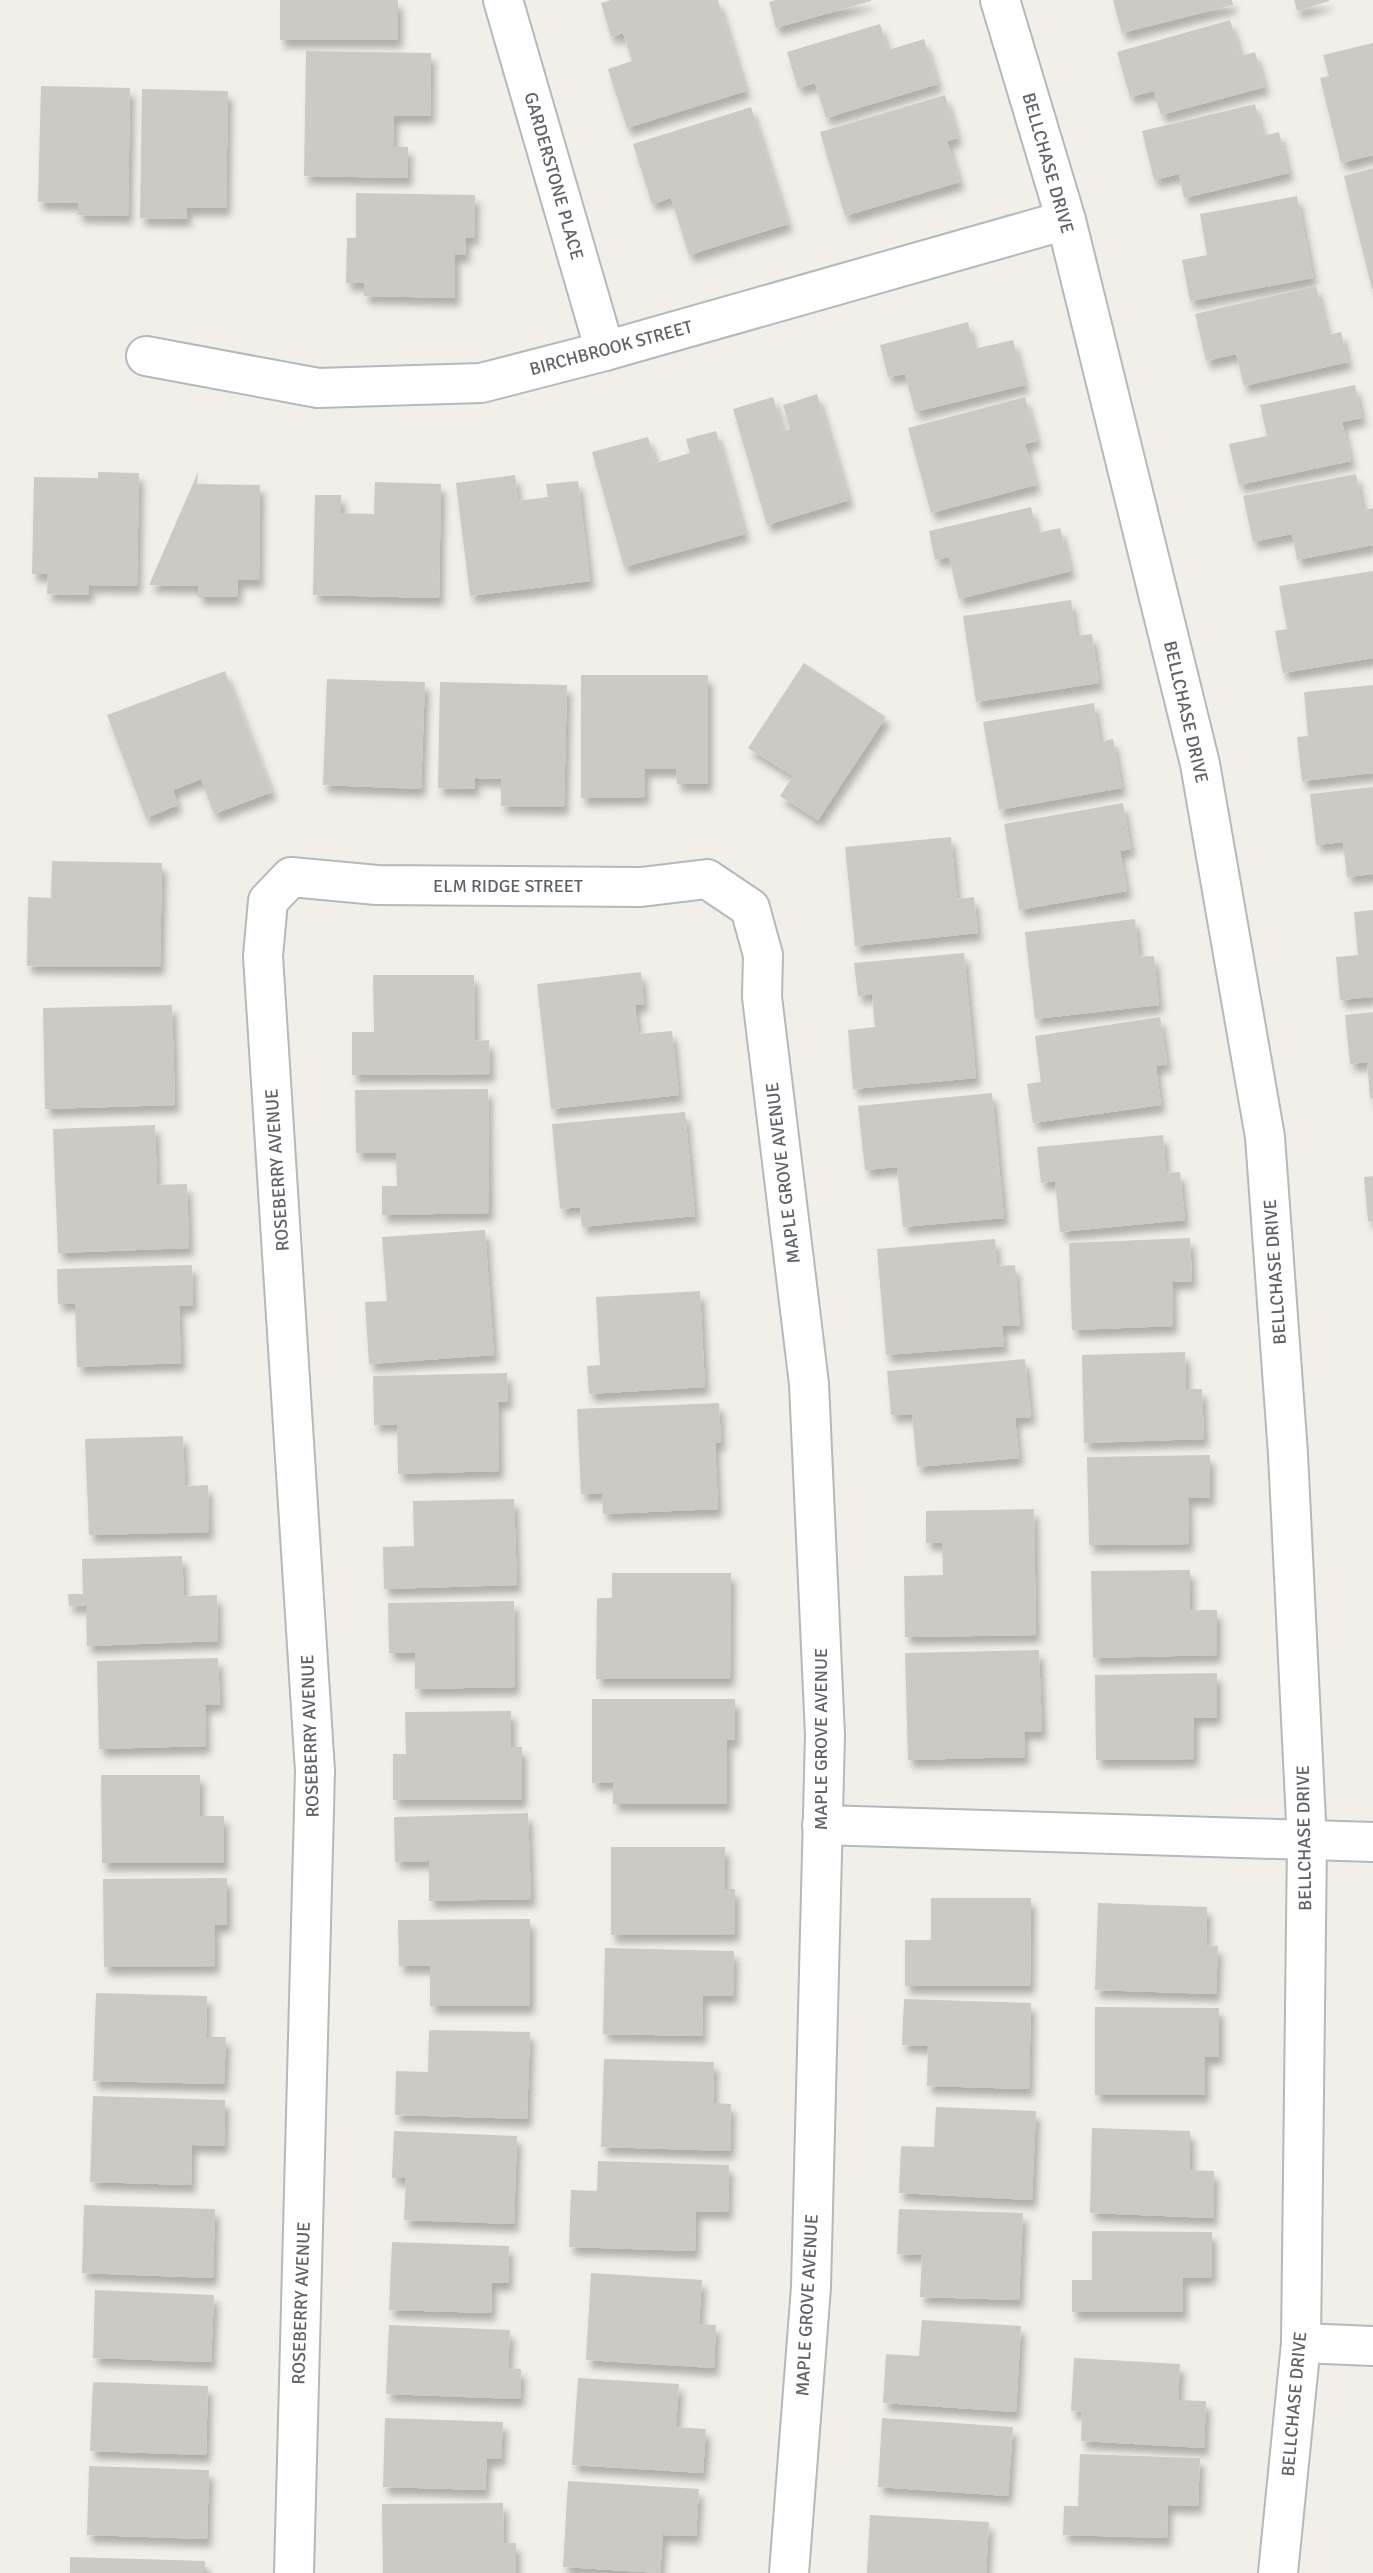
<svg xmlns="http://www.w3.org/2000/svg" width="1373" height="2573" font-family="Signika,sans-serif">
<defs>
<filter id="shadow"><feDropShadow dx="4.5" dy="8" stdDeviation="3.5" flood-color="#0004"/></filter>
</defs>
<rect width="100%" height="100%" fill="#f1efe8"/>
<g fill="#cccac5" filter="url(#shadow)">
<rect x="280" y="0" width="118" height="40"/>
<path d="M 611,0 L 718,0 L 746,91 L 627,128 L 608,69 L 632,61 L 623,33 L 611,37 L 601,3 Z"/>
<path d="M 776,0 L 871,0 L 871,1 L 776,28 L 769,2 Z"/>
<path d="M 1113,0 L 1232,0 L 1233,5 L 1122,33 Z"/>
<path d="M 1294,0 L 1329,0 L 1329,1 L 1297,11 Z"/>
<path d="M 1230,20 L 1241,56 L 1255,52 L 1265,87 L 1161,115 L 1154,91 L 1130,97 L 1117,52 Z"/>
<path d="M 880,24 L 888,50 L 924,39 L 938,84 L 826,118 L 815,83 L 798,88 L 787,52 Z"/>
<path d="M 1373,43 L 1373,155 L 1341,163 L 1320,78 L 1329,76 L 1323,55 Z"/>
<path d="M 306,51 L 431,53 L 430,116 L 394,116 L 393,147 L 408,147 L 408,178 L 304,176 Z"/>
<path d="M 41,86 L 130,88 L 128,216 L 78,215 L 78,203 L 38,202 Z"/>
<path d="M 142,89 L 228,91 L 226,208 L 187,208 L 187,219 L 140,218 Z"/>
<path d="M 945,95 L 958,138 L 947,141 L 960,182 L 845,216 L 820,132 Z"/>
<path d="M 1255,104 L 1263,136 L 1279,132 L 1289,173 L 1184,198 L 1179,174 L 1154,180 L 1142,131 Z"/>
<path d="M 751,107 L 788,224 L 689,255 L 671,198 L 652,204 L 633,144 Z"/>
<path d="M 1373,168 L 1373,289 L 1372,289 L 1344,176 Z"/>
<path d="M 356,193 L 475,195 L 474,238 L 465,238 L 466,255 L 455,255 L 455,298 L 364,296 L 364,283 L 346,283 L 347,238 L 356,238 Z"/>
<path d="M 1297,196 L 1313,278 L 1190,301 L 1182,260 L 1207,255 L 1200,214 Z"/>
<path d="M 1316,286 L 1328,335 L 1341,332 L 1348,362 L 1244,386 L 1236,354 L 1206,361 L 1195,314 Z"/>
<path d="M 968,322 L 974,349 L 1013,340 L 1025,385 L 915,412 L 905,374 L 888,377 L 880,345 Z"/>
<path d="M 1355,385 L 1362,418 L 1342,422 L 1351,461 L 1239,485 L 1229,444 L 1267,436 L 1260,405 Z"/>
<path d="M 817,394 L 849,500 L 767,525 L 733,409 L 773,397 L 783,431 L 790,429 L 783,405 Z"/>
<path d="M 1025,397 L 1037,441 L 1025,444 L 1036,485 L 931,513 L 908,428 Z"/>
<path d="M 716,431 L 745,534 L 624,567 L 592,452 L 648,437 L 656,463 L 690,453 L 686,439 Z"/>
<path d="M 98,472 L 139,473 L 137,586 L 89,585 L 89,595 L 47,594 L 48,574 L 32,574 L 34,477 L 98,478 Z"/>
<path d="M 198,472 L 197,484 L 260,485 L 259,580 L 238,580 L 237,597 L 198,597 L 198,586 L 149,585 Z"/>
<path d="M 1356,474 L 1363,510 L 1373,508 L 1373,545 L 1297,560 L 1292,534 L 1253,542 L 1243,496 Z"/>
<path d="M 515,475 L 518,501 L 548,497 L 546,484 L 578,481 L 590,581 L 470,596 L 456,483 Z"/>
<path d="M 375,482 L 441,484 L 439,598 L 313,595 L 315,495 L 341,495 L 341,513 L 374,514 Z"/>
<path d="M 1031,507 L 1037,533 L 1060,528 L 1071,571 L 959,599 L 949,557 L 935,560 L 929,531 Z"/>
<path d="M 1373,571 L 1373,658 L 1283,673 L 1275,631 L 1287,629 L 1279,586 Z"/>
<path d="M 1071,600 L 1076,636 L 1092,634 L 1099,683 L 976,702 L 963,616 Z"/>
<path d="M 804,663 L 886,717 L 818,820 L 780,796 L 793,776 L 748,748 Z"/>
<path d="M 225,671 L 272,792 L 214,814 L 201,779 L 173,790 L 178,805 L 146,818 L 107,715 Z"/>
<path d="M 581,675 L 708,675 L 708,784 L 677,784 L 676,769 L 645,769 L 645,797 L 581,798 Z"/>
<path d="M 327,679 L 425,682 L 421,789 L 323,785 Z"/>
<path d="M 440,682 L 567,685 L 564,807 L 501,806 L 501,779 L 475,778 L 475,789 L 438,788 Z"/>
<path d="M 1373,685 L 1373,773 L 1302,781 L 1297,737 L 1308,736 L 1304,692 Z"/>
<path d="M 1094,703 L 1100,742 L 1113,739 L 1122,788 L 999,810 L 983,722 Z"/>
<path d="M 1373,787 L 1373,874 L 1347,877 L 1343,842 L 1316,845 L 1310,794 Z"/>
<path d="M 1123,803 L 1131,849 L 1120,851 L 1127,891 L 1019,910 L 1004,824 Z"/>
<path d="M 951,837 L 957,899 L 974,897 L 978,933 L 855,946 L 845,847 Z"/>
<path d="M 52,861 L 162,863 L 160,967 L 27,966 L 28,897 L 51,898 Z"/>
<path d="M 1373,910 L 1373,997 L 1340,1000 L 1336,957 L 1358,955 L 1354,912 Z"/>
<path d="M 1135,919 L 1139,957 L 1154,956 L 1159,1005 L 1035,1019 L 1025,932 Z"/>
<path d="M 964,953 L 976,1078 L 853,1089 L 848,1030 L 875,1027 L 872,994 L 858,996 L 854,963 Z"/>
<path d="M 641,972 L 644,1004 L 635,1005 L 638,1034 L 672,1031 L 679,1095 L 551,1109 L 537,984 Z"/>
<path d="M 373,975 L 474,975 L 475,1041 L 489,1040 L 490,1074 L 352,1075 L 352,1032 L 374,1032 Z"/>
<path d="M 172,1005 L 175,1105 L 45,1109 L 43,1008 Z"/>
<path d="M 1373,1012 L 1373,1098 L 1370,1098 L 1367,1062 L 1350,1064 L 1345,1015 Z"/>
<path d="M 1160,1017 L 1167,1064 L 1156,1066 L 1161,1105 L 1033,1123 L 1027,1084 L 1041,1082 L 1035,1036 Z"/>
<path d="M 488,1089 L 489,1213 L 382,1215 L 382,1186 L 397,1186 L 396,1153 L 356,1153 L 355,1090 Z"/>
<path d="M 992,1093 L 1004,1218 L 903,1227 L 897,1167 L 865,1170 L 858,1106 Z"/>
<path d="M 685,1112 L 695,1216 L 582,1227 L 580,1207 L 560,1209 L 552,1124 Z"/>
<path d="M 155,1125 L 157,1185 L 187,1184 L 189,1248 L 58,1253 L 53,1129 Z"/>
<path d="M 1163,1135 L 1166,1173 L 1180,1172 L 1185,1220 L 1060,1232 L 1055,1181 L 1041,1183 L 1037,1147 Z"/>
<path d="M 1373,1176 L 1373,1221 L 1368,1221 L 1364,1177 Z"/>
<path d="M 485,1230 L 494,1355 L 369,1364 L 365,1302 L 387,1301 L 382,1237 Z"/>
<path d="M 1190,1238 L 1192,1281 L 1172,1282 L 1173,1326 L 1072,1330 L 1069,1243 Z"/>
<path d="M 995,1239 L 997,1266 L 1015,1265 L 1020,1325 L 1002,1326 L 1004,1346 L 886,1355 L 877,1249 Z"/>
<path d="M 192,1265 L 193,1305 L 179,1306 L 181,1363 L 77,1367 L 75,1303 L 58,1304 L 57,1269 Z"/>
<path d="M 700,1291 L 705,1387 L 589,1394 L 587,1366 L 600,1365 L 596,1297 Z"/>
<path d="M 1185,1352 L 1186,1389 L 1202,1389 L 1204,1439 L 1084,1443 L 1082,1355 Z"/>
<path d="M 1025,1359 L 1031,1417 L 1015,1418 L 1019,1458 L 917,1467 L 912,1414 L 891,1415 L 887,1371 Z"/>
<path d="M 507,1373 L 508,1401 L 498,1402 L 499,1471 L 398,1474 L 397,1424 L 374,1425 L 373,1376 Z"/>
<path d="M 719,1403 L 721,1443 L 715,1443 L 718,1509 L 603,1514 L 602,1493 L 581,1494 L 577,1409 Z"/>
<path d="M 183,1436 L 185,1486 L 208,1485 L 209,1532 L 89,1535 L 85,1439 Z"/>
<path d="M 1210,1455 L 1210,1498 L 1188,1498 L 1189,1544 L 1089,1545 L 1087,1457 Z"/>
<path d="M 514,1499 L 517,1585 L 384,1589 L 383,1547 L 414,1546 L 413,1501 Z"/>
<path d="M 1034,1509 L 1036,1635 L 905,1637 L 904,1576 L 943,1575 L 942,1542 L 926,1543 L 926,1511 Z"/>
<path d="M 182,1556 L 184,1596 L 217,1595 L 218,1641 L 87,1646 L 86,1605 L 69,1606 L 68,1594 L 83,1594 L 82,1559 Z"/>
<path d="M 1190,1570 L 1190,1610 L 1217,1610 L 1217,1655 L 1093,1658 L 1091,1571 Z"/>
<path d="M 612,1573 L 731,1573 L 730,1679 L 596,1679 L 597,1598 L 612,1598 Z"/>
<path d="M 514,1601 L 515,1687 L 415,1689 L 415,1653 L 389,1653 L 388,1603 Z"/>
<path d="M 1039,1650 L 1042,1732 L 1024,1732 L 1025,1757 L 908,1760 L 905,1653 Z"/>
<path d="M 218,1658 L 220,1704 L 205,1705 L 206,1746 L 99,1749 L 97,1661 Z"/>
<path d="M 1217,1673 L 1217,1717 L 1194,1718 L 1194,1759 L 1096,1760 L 1095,1675 Z"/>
<path d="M 592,1699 L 735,1699 L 735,1740 L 727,1740 L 727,1804 L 613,1804 L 613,1782 L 592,1783 Z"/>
<path d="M 511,1711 L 511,1747 L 522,1747 L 522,1800 L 393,1800 L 393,1754 L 406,1754 L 405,1712 Z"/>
<path d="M 101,1775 L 200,1775 L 200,1816 L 224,1816 L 224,1863 L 102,1863 Z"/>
<path d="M 528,1813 L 531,1899 L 429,1901 L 429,1861 L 395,1862 L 394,1817 Z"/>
<path d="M 611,1847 L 725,1847 L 725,1889 L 735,1889 L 735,1934 L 611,1935 Z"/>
<path d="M 227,1878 L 227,1925 L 215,1925 L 215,1966 L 104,1967 L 103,1879 Z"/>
<path d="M 931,1898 L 1031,1898 L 1030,1986 L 905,1986 L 905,1940 L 931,1940 Z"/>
<path d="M 1098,1903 L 1207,1907 L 1206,1945 L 1218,1946 L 1216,1994 L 1095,1990 Z"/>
<path d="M 530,1919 L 530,2006 L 430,2006 L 430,1966 L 399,1966 L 398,1920 Z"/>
<path d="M 605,1948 L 734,1951 L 733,1996 L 703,1996 L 702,2036 L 603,2034 Z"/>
<path d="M 96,1993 L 207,1996 L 206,2037 L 226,2037 L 224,2084 L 93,2081 Z"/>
<path d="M 904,1999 L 1031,2003 L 1029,2089 L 927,2086 L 928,2046 L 902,2045 Z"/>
<path d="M 1095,2007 L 1219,2008 L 1219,2057 L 1205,2057 L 1205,2095 L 1095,2095 Z"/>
<path d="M 429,2030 L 530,2032 L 527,2119 L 395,2115 L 396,2071 L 428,2072 Z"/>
<path d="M 604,2059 L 714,2062 L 713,2103 L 731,2104 L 730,2151 L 601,2147 Z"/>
<path d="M 93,2096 L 225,2100 L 224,2146 L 192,2145 L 191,2185 L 90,2182 Z"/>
<path d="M 936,2107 L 1036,2111 L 1032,2200 L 899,2193 L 901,2146 L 934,2147 Z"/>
<path d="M 1092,2128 L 1190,2131 L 1190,2170 L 1214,2171 L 1213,2218 L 1090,2213 Z"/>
<path d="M 394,2131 L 517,2136 L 514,2224 L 404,2220 L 406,2178 L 392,2178 Z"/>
<path d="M 598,2161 L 729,2165 L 728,2212 L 696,2211 L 695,2251 L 569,2247 L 571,2190 L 597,2191 Z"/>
<path d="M 84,2205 L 215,2209 L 213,2278 L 82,2273 Z"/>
<path d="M 899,2209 L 1023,2213 L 1019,2300 L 920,2297 L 922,2255 L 897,2254 Z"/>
<path d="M 1092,2231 L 1212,2232 L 1212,2277 L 1183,2278 L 1183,2312 L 1072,2312 L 1072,2280 L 1092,2280 Z"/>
<path d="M 392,2242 L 509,2246 L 508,2283 L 492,2283 L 491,2313 L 389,2310 Z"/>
<path d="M 591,2273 L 702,2280 L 699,2324 L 716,2325 L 714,2368 L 586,2360 Z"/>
<path d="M 95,2290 L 214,2295 L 211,2362 L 93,2358 Z"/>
<path d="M 922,2320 L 1021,2326 L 1016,2412 L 883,2403 L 886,2354 L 919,2356 Z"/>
<path d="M 389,2325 L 510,2330 L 508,2368 L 521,2369 L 520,2399 L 386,2394 Z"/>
<path d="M 1074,2358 L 1180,2364 L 1178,2400 L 1206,2401 L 1204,2448 L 1081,2441 L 1082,2412 L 1071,2411 Z"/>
<path d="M 578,2378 L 679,2384 L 676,2427 L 706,2429 L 703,2473 L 572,2465 Z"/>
<path d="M 93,2382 L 208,2386 L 206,2455 L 90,2451 Z"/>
<path d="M 385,2418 L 503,2422 L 501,2459 L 487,2459 L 485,2490 L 383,2487 Z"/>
<path d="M 882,2418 L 1013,2427 L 1008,2496 L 878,2487 Z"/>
<path d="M 1080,2454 L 1200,2458 L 1198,2506 L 1168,2505 L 1167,2538 L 1063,2535 L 1064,2506 L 1078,2506 Z"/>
<path d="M 89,2466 L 209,2470 L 207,2539 L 87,2535 Z"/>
<path d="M 568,2481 L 699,2489 L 696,2536 L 663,2535 L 660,2573 L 563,2567 Z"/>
<path d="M 503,2503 L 504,2543 L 516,2543 L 516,2573 L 383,2573 L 382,2504 Z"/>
<path d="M 870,2515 L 989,2522 L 986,2573 L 867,2573 Z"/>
<path d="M 70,2557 L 205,2561 L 205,2573 L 70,2573 Z"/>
</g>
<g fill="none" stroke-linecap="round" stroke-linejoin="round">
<g stroke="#b5b8bc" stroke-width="42">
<g id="street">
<path d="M 503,0 L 605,351"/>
<path d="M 1000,0 L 1066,220 L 1200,764 L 1265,1137 L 1288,1454 L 1307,1842 L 1301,2343 L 1278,2573"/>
<path d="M 146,356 L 318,388 L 481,383 L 605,351 L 1066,220"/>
<path d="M 822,1825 L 1373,1842"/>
<path d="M 1301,2343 L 1373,2346"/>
<path d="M 294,2573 L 315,1771 L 263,956 L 268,901 L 291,877 L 377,885 L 641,887 L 707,879 L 750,908 L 763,955 L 762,997 L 809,1384 L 825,1735 L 811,2287 L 789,2573"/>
</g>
</g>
<use href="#street" stroke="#fff" stroke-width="38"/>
</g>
<g text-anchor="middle" stroke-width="5" stroke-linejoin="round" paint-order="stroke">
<g font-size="18" fill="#5f6368" stroke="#fff">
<text transform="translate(1048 163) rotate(74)" y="6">BELLCHASE DRIVE</text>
<text transform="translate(554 176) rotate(74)" y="6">GARDERSTONE PLACE</text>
<text transform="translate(611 348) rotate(-15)" y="6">BIRCHBROOK STREET</text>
<text transform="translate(1186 712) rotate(77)" y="6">BELLCHASE DRIVE</text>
<text x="508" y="892">ELM RIDGE STREET</text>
<text transform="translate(277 1170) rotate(-94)" y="6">ROSEBERRY AVENUE</text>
<text transform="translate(783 1173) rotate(-97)" y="6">MAPLE GROVE AVENUE</text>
<text transform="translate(1275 1272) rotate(-94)" y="6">BELLCHASE DRIVE</text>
<text transform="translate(310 1736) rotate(-92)" y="6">ROSEBERRY AVENUE</text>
<text transform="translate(821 1739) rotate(-90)" y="6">MAPLE GROVE AVENUE</text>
<text transform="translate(1304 1838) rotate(-91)" y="6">BELLCHASE DRIVE</text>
<text transform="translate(301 2303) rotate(-88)" y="6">ROSEBERRY AVENUE</text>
<text transform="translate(807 2305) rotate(-87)" y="6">MAPLE GROVE AVENUE</text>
<text transform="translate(1294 2404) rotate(-85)" y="6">BELLCHASE DRIVE</text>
</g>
</g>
</svg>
